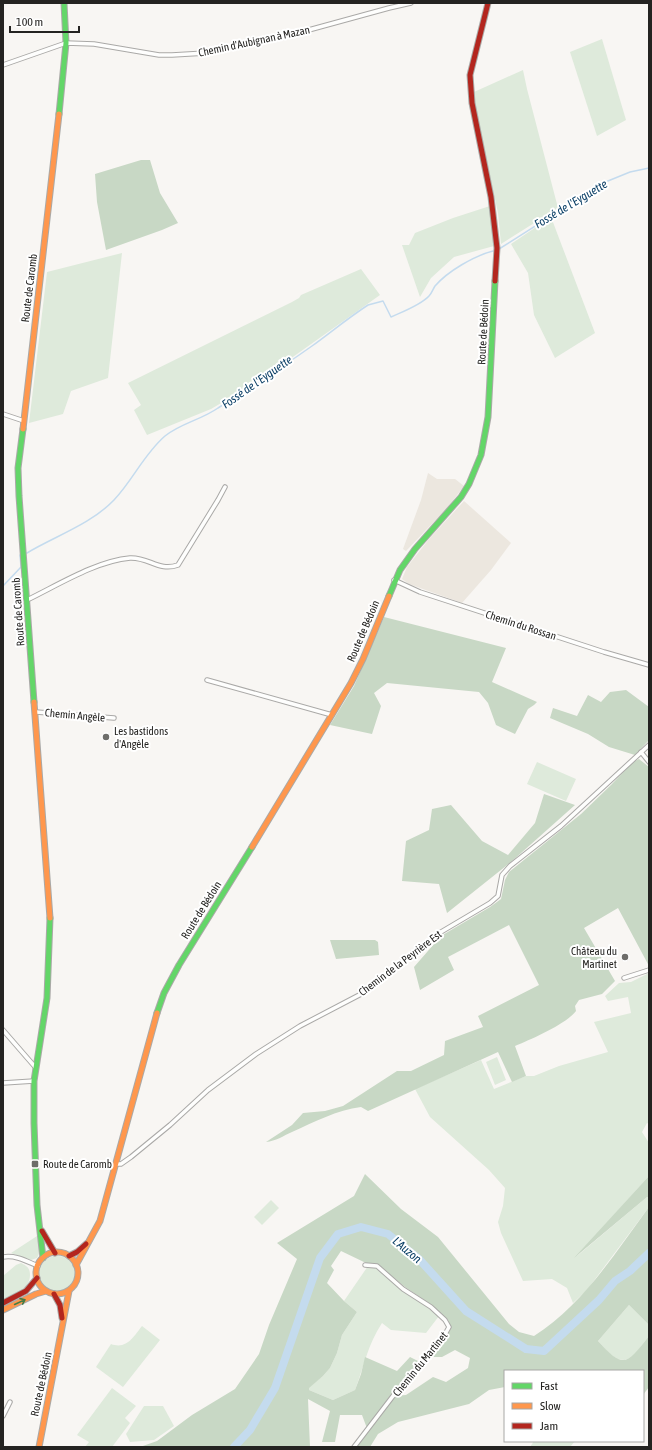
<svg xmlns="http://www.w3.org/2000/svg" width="652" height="1450" font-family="'Asap Condensed',sans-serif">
<rect width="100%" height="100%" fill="#f8f6f3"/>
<g fill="#ece7df">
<path d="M 428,473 L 437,479 L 455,479 L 464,486 L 448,507 L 406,551 L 403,549 L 421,500 Z"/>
<path d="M 464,501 L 511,543 L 491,570 L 462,603 L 409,584 L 402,579 L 407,567 L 429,539 Z"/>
</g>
<g fill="#deeadb">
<path d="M 602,39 L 626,120 L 597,136 L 570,52 Z"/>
<path d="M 523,70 L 527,89 L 558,208 L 501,244 L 498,213 L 475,106 L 474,92 Z"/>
<path d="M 490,206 L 494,246 L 454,257 L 431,278 L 420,297 L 402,245 L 409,245 L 415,233 L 453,218 Z"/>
<path d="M 551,217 L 595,333 L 555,358 L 534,315 L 528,273 L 511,244 Z"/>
<path d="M 122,253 L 108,378 L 71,391 L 63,414 L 29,423 L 47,272 Z"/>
<path d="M 361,269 L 380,295 L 283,364 L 252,385 L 211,409 L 147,435 L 134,410 L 141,405 L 128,383 L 292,302 L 299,298 L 301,295 Z"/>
<path d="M 537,762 L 576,779 L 566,801 L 527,784 Z"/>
<path d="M 649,973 L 649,1124 L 647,1123 L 642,1132 L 649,1143 L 649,1176 L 577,1256 L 647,1197 L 649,1197 L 649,1207 L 587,1290 L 573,1303 L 567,1288 L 552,1279 L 523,1281 L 501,1233 L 498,1222 L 503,1206 L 505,1188 L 489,1170 L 430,1117 L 415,1089 L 481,1060 L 494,1089 L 526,1076 L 534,1076 L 559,1066 L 608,1052 L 594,1022 L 631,1013 L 628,997 L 608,1001 L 605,996 L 619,983 L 631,982 Z"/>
<path d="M 497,1057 L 506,1080 L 495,1085 L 486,1062 Z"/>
<path d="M 271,1200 L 279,1208 L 262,1225 L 254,1217 Z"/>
<path d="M 37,1236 L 40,1252 L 37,1258 L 31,1260 L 11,1253 Z"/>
<circle cx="57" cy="1274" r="18"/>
<path d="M 21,1263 C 27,1266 30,1268 30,1275 C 30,1289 13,1295 3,1300 L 3,1276 L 16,1265 Z"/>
<path d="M 368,1266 L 376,1267 L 439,1316 L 426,1333 L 391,1330 L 382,1323 C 368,1344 364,1366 355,1390 L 333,1400 L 309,1390 L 309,1387 L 323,1376 L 330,1368 L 337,1353 L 342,1335 L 357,1312 L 344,1301 Z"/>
<path d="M 629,1305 L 649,1325 L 649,1336 L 632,1358 L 624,1360 L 617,1359 L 609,1353 L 598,1341 Z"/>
<path d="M 142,1326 L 160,1340 L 123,1387 L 96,1367 L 111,1344 C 127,1350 134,1336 142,1326 Z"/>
<path d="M 112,1388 L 136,1406 L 125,1418 L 130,1423 L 112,1447 L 85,1447 L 89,1442 L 77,1435 Z"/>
<path d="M 144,1406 L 163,1406 L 174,1426 L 154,1440 L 130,1442 L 126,1434 Z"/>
<path d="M 534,1441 L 575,1441 L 570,1447 L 530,1447 Z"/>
</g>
<g fill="#c8d8c5" fill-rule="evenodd">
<path d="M 141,160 L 150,160 L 160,193 L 178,223 L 162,230 L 106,250 L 97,202 L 95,174 Z"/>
<path d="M 384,617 L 506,648 L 492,682 L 537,702 L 534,705 L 528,709 L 515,734 L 496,725 L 488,703 L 479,692 L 387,683 L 374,693 L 381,706 L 372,734 L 330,725 L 354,686 Z"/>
<path d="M 626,690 L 649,707 L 649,740 L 635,755 L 609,747 L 588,734 L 550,718 L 553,708 L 577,716 L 588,695 L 601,702 L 610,692 Z"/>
<path d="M 639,759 L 649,767 L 649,966 L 618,908 L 584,928 L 615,981 L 602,994 L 579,1000 L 575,1006 L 576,1011 C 566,1024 532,1039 515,1046 L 526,1076 L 512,1082 L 498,1052 L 368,1111 L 361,1107 C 337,1110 314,1122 292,1132 C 283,1136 276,1141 266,1142 L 292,1125 L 303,1113 L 325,1111 L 343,1106 L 397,1071 L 411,1071 L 444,1055 L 445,1041 L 483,1027 L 478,1016 L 539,985 L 509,925 L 448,957 L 454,970 L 420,990 L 414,967 L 441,936 L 490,907 L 501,899 L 505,880 L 509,872 L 581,814 L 611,785 L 633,762 Z"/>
<path d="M 544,794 L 575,805 L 511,862 L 447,913 L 439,884 L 402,881 L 406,841 L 429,830 L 432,809 L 451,805 L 482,841 L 508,855 L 535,823 Z"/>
<path d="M 330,940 L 375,940 L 378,942 L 379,955 L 336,959 Z"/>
<path d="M 365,1174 L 401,1209 L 438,1237 L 509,1324 L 519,1332 L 534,1336 C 583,1305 615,1253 649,1207 L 649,1325 L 629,1305 L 598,1341 C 624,1370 627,1364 649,1336 L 649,1387 L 643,1395 L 643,1371 L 505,1371 L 505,1387 L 489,1390 L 469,1404 L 398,1422 L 378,1434 L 370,1447 L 356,1447 L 368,1431 L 362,1415 L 340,1415 L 335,1442 L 322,1442 L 330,1411 L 308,1399 L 310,1447 L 140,1447 L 157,1441 L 192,1415 L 235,1389 L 259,1354 L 269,1325 L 297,1259 L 277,1243 L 354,1196 ZM 341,1251 L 366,1263 L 378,1265 L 405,1287 L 433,1306 L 448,1320 L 451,1328 L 444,1340 L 429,1357 L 442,1357 L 455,1350 L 470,1358 L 468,1368 L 446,1382 L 433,1377 L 406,1395 L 393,1396 L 422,1363 L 410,1357 L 397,1371 L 365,1357 L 361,1374 L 355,1390 L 333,1400 L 309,1390 L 309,1388 L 323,1376 L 330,1368 L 337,1353 L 342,1335 L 357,1312 L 344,1301 L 327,1283 L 334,1270 L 331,1266 Z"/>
<path d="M 649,1176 L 649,1197 L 647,1197 L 574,1258 Z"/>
</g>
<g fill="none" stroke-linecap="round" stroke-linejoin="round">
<g stroke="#c4dbee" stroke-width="1.5">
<path d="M 499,249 L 603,183 L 630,172 L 649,168"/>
<path d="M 27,553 C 55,536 90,525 114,500 C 133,480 144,454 165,436 C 181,423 201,420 218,408 C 250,388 281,368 312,346 C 330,333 348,318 368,305 L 383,301 L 391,317 C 402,312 421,305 429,296 C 432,293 433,289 435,286 C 448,271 474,256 493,251"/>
<path d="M 3,586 L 21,567 L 20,555 L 22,556"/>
</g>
<path stroke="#c4dbee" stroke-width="8" d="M 234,1447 L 250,1430 L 275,1388 L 320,1258 L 338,1234 L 361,1227 L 388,1234 L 419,1259 L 466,1311 L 526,1349 L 544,1351 L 599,1300 L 615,1281 L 630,1271 L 649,1253"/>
<g stroke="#aaa9a7" stroke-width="5.5">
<g id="street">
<path d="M 3,65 L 66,43 L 94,44 L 159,55 L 172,55 L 206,53 L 305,31 L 389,8 L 411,3"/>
<path d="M 3,414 L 24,421"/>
<path d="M 394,580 L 420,592 L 604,652 L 649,665"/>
<path d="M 27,600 C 58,585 96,561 130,558 C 149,557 159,572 178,565 L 218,500 L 225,487"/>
<path d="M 207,680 L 332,715"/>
<path d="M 36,712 L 114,718"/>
<path d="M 641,752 L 649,762"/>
<path d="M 624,978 L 649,970"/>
<path d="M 3,1030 L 36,1068"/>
<path d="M 3,1083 L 34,1081"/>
<path d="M 116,1164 L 121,1164 L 131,1157 L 170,1125 L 208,1090 L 256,1054 L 300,1026 L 365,992 L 411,954 L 441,932 L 490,903 L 498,896 L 502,875 L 510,866 L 561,826 L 649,745"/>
<path d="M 3,1257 C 16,1255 26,1261 38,1266"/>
<path d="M 3,1416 L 10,1402"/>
<path d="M 354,1447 L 393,1396 L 443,1338 L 449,1327 L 445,1320 L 431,1307 L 403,1289 L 377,1266 L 365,1265"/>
</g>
</g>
<g stroke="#aaa9a7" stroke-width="7">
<g id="fast">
<path d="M 59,114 L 66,43 L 64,3"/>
<path d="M 23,429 L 18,468 L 19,496 L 34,702"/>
<path d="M 389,596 L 400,570 L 415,549 L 461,497 L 469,484 L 481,455 L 488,417 L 495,281"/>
<path d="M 157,1013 L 164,993 L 179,965 L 252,847"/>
<path d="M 43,1258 L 37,1205 L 34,1123 L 34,1081 L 47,998 L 50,918"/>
</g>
</g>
<g stroke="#aaa9a7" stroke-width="7">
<g id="slow">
<path d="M 23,429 L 59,114"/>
<path d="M 34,702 L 50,918"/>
<path d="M 252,847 L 351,683 L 363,659 L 389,596"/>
<circle cx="57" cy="1273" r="21"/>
<path d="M 76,1265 L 100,1221 L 157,1013"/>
<path d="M 3,1310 L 36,1294 L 46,1291"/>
<path d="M 39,1447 L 69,1291"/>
</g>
</g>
<g stroke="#aaa9a7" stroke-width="7">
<g id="jam">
<path d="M 488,3 L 470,75 L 472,103 L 491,197 L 497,248 L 495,281"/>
<path d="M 42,1231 L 55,1253"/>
<path d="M 69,1256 L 77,1252 L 86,1244"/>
<path d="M 54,1294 L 60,1305 L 62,1318"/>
<path d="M 3,1303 L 26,1291 L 37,1278"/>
</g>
</g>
<use href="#street" stroke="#fefefd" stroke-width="3.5"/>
<use href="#fast" stroke="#63d668" stroke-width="5"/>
<use href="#slow" stroke="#ff974d" stroke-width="5"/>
<use href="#jam" stroke="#b3261e" stroke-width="5"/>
</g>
<defs><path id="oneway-shaft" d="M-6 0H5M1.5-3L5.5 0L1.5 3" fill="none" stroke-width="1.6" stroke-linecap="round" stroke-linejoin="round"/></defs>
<use stroke="#447c44" href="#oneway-shaft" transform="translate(20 1302) rotate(-25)"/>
<g fill="#6e6d6a" stroke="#fff" stroke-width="1.5">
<circle cx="106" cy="737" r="4"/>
<circle cx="625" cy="957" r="4"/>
<rect x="31" y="1160" width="8" height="8" rx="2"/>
</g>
<g text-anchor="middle" stroke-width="4" stroke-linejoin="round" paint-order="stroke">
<g font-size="11" fill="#242321" stroke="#fff">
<text transform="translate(254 41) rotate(-12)" y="4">Chemin d'Aubignan à Mazan</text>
<text transform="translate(29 288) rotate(-83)" y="4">Route de Caromb</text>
<text transform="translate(483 332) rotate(-87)" y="4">Route de Bédoin</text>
<text transform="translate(18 612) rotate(-94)" y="4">Route de Caromb</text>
<text transform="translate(521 625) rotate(18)" y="4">Chemin du Rossan</text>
<text transform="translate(363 631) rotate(-67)" y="4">Route de Bédoin</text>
<text transform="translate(75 715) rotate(5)" y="4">Chemin Angèle</text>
<text transform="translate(201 910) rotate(-58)" y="4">Route de Bédoin</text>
<text transform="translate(400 963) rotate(-37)" y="4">Chemin de la Peyrière Est</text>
<text transform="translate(420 1364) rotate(-51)" y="4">Chemin du Martinet</text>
<text transform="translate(41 1384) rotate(-78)" y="4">Route de Bédoin</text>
</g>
<g font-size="11" fill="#242321" stroke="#fff" text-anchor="start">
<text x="114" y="735">Les bastidons<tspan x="114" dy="13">d'Angèle</tspan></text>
<text x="617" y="955" text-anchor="end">Château du<tspan x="617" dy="13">Martinet</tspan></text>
<text x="43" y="1168">Route de Caromb</text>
</g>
<g font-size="12" font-style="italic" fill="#0c4067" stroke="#fff">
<text transform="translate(571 204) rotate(-31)" y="4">Fossé de l'Eyguette</text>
<text transform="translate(257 382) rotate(-35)" y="4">Fossé de l'Eyguette</text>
<text transform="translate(407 1250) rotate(40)" y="4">L'Auzon</text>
</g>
</g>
<rect width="652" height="1450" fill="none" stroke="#242321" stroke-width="8"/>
<rect x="504" y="1370" width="140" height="72" fill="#ffffff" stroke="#a7a7a6"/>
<rect x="512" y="1383" width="20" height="6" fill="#63d668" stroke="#a7a7a6"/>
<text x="540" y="1390" font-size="12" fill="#242321">Fast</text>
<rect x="512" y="1403" width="20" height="6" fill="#ff974d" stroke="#a7a7a6"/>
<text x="540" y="1410" font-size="12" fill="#242321">Slow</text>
<rect x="512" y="1423" width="20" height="6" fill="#b3261e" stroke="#a7a7a6"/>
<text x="540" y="1430" font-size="12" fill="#242321">Jam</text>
<path d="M10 26v6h69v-6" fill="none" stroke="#242321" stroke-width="2"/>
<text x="16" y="26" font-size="12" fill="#242321" stroke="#ffffff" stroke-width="3" paint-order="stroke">100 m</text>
</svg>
